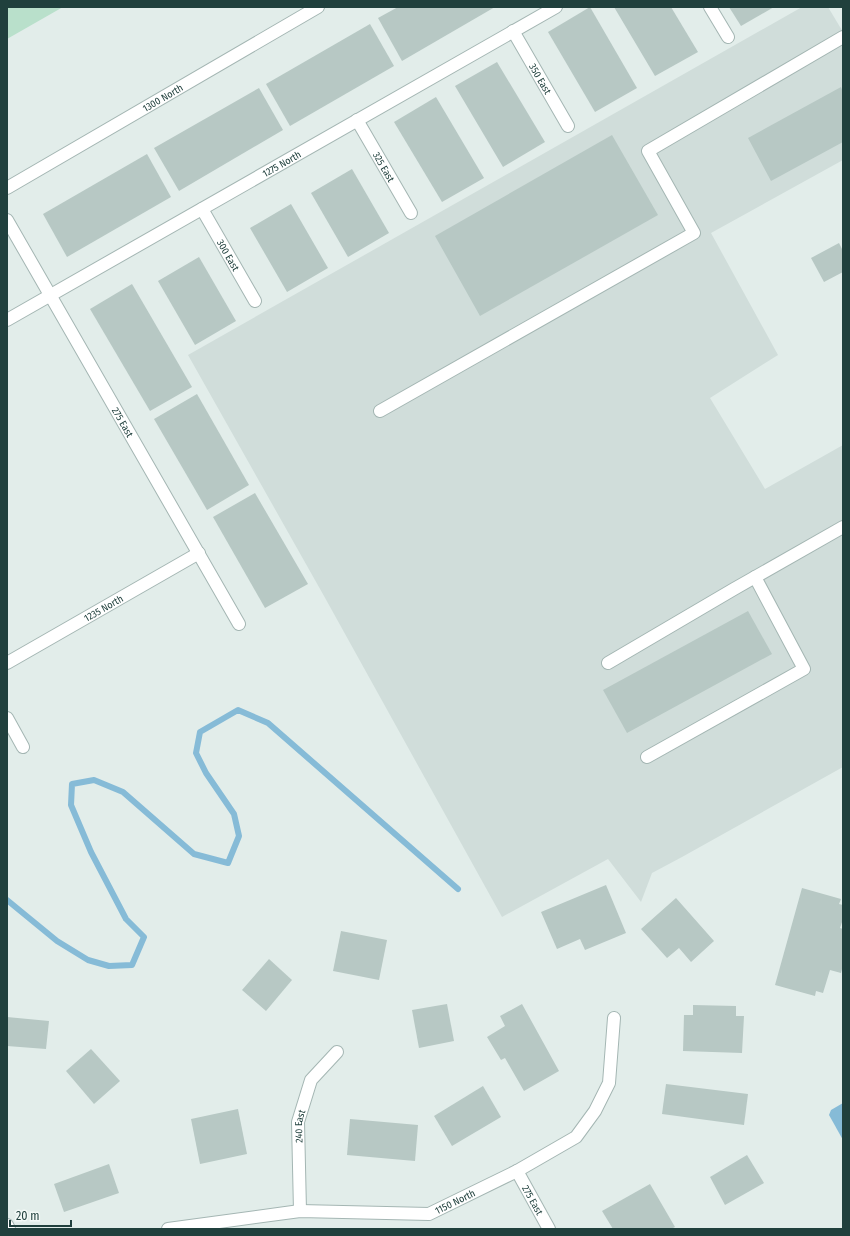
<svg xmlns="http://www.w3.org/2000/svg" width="850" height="1236" font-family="'Fira Sans Condensed',sans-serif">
<rect width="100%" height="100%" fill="#e2edea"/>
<path fill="#d0ddda" d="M 802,7 L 828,7 L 843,32 L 843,160 L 711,233 L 778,355 L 710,398 L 765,489 L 843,445 L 843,767 L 682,857 L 652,873 L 641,902 L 608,859 L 502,917 L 324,596 L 188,355 Z"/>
<path fill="#b9e0cb" d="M 7,7 L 63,7 L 7,39 Z"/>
<path fill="#86bbd7" d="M 843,1103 L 843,1140 L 829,1115 L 831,1110 Z"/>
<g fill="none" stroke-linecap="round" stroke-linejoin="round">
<path stroke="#86bbd7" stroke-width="6" d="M 7,900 L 57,941 L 88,960 L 109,966 L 132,965 L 144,937 L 126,919 L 91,852 L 71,805 L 72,784 L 94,780 L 123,792 L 194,854 L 228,863 L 239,836 L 234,814 L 206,773 L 196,753 L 200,732 L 238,710 L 268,723 L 458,889"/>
</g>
<g fill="#b7c8c4">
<path d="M 398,7 L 495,7 L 402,61 L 378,18 Z"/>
<path d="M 590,7 L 637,88 L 595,112 L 548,32 Z"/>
<path d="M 614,7 L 671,7 L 698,52 L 655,76 Z"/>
<path d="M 729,7 L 774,7 L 741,26 Z"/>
<path d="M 370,24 L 394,66 L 290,126 L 266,84 Z"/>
<path d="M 497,62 L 545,142 L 503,167 L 455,86 Z"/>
<path d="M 841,87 L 843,92 L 843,142 L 771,181 L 748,138 Z"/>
<path d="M 259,88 L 283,130 L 179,191 L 154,148 Z"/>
<path d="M 436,97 L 484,178 L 442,202 L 394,122 Z"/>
<path d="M 612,135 L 658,215 L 480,316 L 435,236 Z"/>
<path d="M 147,154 L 171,197 L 67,257 L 43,214 Z"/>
<path d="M 352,169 L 389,233 L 348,257 L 311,193 Z"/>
<path d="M 291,204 L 328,268 L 287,292 L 250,228 Z"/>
<path d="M 839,243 L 843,251 L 843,272 L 824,282 L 811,258 Z"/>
<path d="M 199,257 L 236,321 L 195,345 L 158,281 Z"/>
<path d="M 132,284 L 192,387 L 150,411 L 90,309 Z"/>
<path d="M 197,394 L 249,485 L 207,510 L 154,419 Z"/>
<path d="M 255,493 L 308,584 L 265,608 L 213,517 Z"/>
<path d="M 748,611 L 772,654 L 627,733 L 603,690 Z"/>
<path d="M 606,885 L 626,933 L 585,950 L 580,939 L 557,949 L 541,912 Z"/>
<path d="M 802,888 L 841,899 L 839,904 L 843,905 L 843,919 L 840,928 L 843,929 L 843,965 L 841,973 L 830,970 L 823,993 L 816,991 L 815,996 L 775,985 Z"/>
<path d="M 676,898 L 714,941 L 691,962 L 679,948 L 667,958 L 641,929 Z"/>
<path d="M 341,931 L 387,940 L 379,980 L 333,971 Z"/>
<path d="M 269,959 L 292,980 L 266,1011 L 242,990 Z"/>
<path d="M 447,1004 L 454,1041 L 419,1048 L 412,1010 Z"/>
<path d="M 522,1004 L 559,1071 L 524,1091 L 505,1058 L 501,1060 L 487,1037 L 505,1026 L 500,1016 Z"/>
<path d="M 693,1005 L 736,1006 L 736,1016 L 744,1016 L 742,1053 L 683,1051 L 684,1015 L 693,1015 Z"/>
<path d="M 7,1017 L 49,1021 L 46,1049 L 7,1046 Z"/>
<path d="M 91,1049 L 120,1081 L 94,1104 L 66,1071 Z"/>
<path d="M 666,1084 L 748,1094 L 744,1125 L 662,1114 Z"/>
<path d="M 483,1086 L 501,1117 L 452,1146 L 434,1116 Z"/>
<path d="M 238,1109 L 247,1154 L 200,1164 L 191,1119 Z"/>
<path d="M 350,1119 L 418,1125 L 415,1161 L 347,1155 Z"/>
<path d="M 747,1155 L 764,1183 L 725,1205 L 710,1177 Z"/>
<path d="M 109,1164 L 119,1193 L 64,1212 L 54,1184 Z"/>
<path d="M 650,1184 L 675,1227 L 671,1229 L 613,1229 L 602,1211 Z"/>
</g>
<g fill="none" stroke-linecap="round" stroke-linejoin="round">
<g stroke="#a4b6b3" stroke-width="14">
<g id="lane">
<path d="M 710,7 L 728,37"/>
<path id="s1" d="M 513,31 L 568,126"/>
<path id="s2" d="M 357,120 L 411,213"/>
<path id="s3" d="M 202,209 L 255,301"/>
<path id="s4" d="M 7,220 L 239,624"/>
<path id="s5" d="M 7,320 L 556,7"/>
<path d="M 380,411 L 694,233 L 648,151 L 843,37"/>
<path id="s6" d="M 7,663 L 199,553"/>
<path d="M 608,663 L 734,589 L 843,527"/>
<path d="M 7,718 L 23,747"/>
<path d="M 647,757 L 804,669 L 755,577"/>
</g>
</g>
<g stroke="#a4b6b3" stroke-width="14">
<g id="street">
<path id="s7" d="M 7,188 L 318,7"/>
<path id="s8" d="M 517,1171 L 549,1229"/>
<path id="s9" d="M 300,1211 L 298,1122 L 311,1080 L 337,1052"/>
<path d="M 7,1225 L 9,1229"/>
<path id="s10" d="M 168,1229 L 300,1211 L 429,1214 L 517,1171 L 576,1137 L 595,1111 L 609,1083 L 614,1018"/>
</g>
</g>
<use href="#lane" stroke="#fff" stroke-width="12"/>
<use href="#street" stroke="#fff" stroke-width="12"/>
</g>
<g text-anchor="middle" stroke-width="3" stroke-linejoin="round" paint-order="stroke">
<g font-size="10" fill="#20403d" stroke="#f3f9f7">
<text dy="4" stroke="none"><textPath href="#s1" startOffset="55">350 East</textPath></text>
<text dy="4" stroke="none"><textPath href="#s7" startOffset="180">1300 North</textPath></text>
<text dy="4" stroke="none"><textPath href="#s5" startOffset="316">1275 North</textPath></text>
<text dy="4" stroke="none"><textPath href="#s2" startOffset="54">325 East</textPath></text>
<text dy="4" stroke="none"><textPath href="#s3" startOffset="53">300 East</textPath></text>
<text dy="4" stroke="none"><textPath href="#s4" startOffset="233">275 East</textPath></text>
<text dy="4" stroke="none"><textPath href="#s6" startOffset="111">1235 North</textPath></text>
<text dy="4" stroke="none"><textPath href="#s9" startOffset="85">240 East</textPath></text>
<text dy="4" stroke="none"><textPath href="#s8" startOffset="33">275 East</textPath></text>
<text dy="4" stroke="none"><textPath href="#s10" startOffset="291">1150 North</textPath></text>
</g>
</g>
<rect width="850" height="1236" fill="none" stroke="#20403d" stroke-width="16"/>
<path d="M10 1220v6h61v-6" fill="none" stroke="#20403d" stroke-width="2"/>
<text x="16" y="1220" font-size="12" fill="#20403d" stroke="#f3f9f7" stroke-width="3" paint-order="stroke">20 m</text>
</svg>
